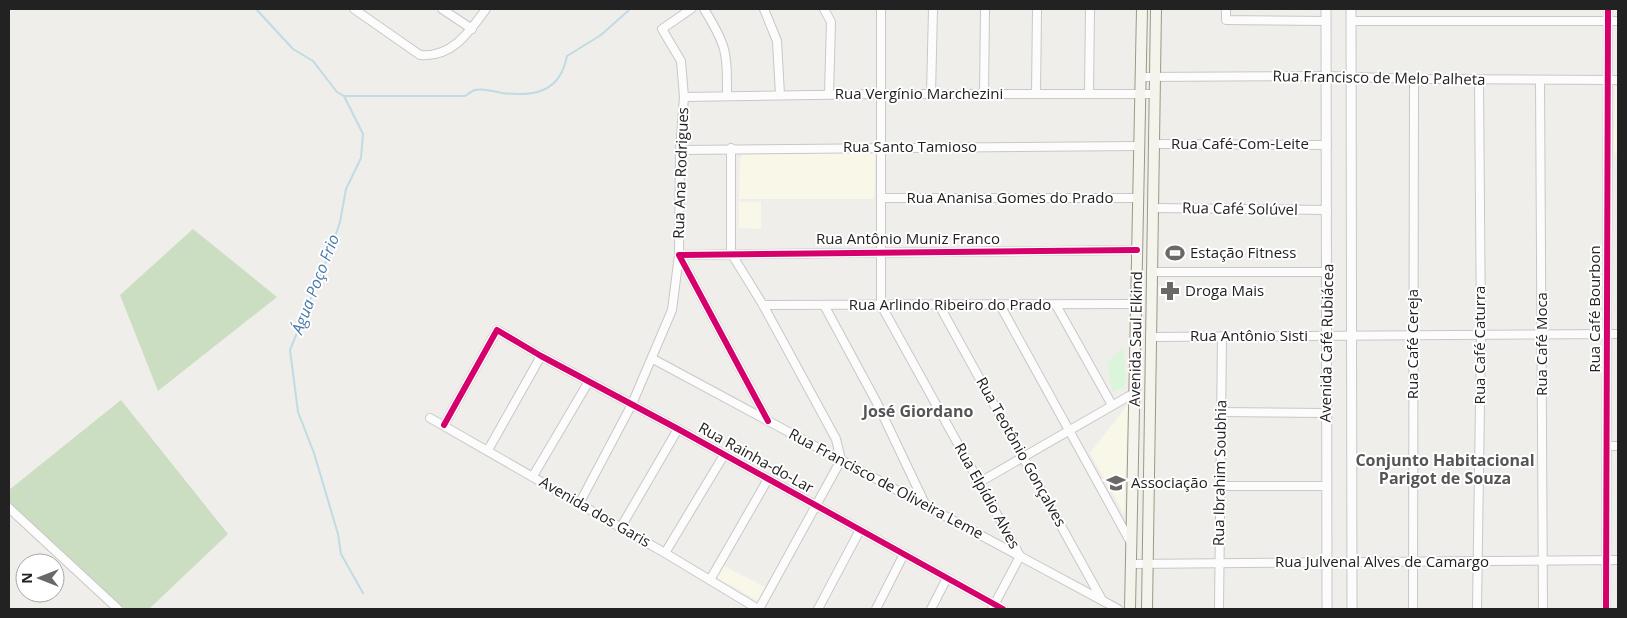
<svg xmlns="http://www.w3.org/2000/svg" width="1627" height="618" font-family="'Open Sans',sans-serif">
<rect width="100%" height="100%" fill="#f0eeeb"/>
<g fill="#f8f7e8">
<path d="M 1615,87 L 1618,87 L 1618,153 L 1614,153 Z"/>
<path d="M 744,151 L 875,151 L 874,199 L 739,199 L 740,160 Z"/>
<path d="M 739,202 L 761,202 L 761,229 L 739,228 Z"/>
<path d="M 1128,404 L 1124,514 L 1090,453 Z"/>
<path d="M 722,565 L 765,587 L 758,601 L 716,577 Z"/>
</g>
<g fill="#cbdec1">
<path d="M 193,229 L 277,297 L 158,391 L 120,295 Z"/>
<path d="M 121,400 L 228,534 L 149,609 L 125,609 L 9,504 L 9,490 Z"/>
</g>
<path fill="#daf5da" d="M 1123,348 L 1126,380 L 1123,388 L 1112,392 L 1107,363 Z"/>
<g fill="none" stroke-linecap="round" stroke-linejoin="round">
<g stroke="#bfdbe3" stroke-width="2">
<path d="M 256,9 L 293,49 L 313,61 L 337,92 L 344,96 L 363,134 L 361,158 L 346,189 L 340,222 L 331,249 L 290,350 L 298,412 L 314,453 L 338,534 L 341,554 L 363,593"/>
<path d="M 344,96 L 465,96 C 468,94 472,91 475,90 C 482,88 494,91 502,93 C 535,97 560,92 567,56 L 601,35 L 629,10"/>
</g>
<g stroke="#c9c8c7" stroke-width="10">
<g id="minor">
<path d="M 354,9 L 420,55 C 452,58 470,31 486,9"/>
<path d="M 442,9 L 472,29"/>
<path d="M 704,9 C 727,46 727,52 727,95"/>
<path d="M 764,9 L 777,41 L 780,95"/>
<path d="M 824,9 L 831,22 L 829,94"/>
<path d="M 881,9 L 881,305 L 1020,556 L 992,609"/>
<path d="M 1226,9 L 1226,20 L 1326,21"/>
<path d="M 1351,21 L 1618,21"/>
<path d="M 1141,77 L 1326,76 L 1414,79 L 1618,80"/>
<path d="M 1540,80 L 1543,609"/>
<path d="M 931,94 L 933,9"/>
<path d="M 984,94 L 985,9"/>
<path d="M 1036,94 L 1037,9"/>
<path d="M 1089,94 L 1090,9"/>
<path d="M 684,97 L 880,94 L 1154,94"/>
<path d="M 1153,144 L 1327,145"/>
<path d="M 731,148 L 731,253 L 763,305 L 836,439 L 841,460 L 759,609"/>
<path d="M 680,150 L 1140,146"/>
<path d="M 881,198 L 1139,198"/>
<path d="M 1152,208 L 1327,210"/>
<path d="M 1151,272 L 1327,272"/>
<path d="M 763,305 L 1137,304"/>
<path d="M 824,305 L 877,403 L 926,506"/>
<path d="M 939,305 L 1102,600"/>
<path d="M 1000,305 L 1130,541"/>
<path d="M 1056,305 L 1112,405"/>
<path d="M 1150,337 L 1618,334"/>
<path d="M 653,359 L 1118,609"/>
<path d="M 1220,412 L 1326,413"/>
<path d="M 430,418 L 665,553 L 758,609"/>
<path d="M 768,421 L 679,255 L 1137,250"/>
<path d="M 444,425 L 497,330 L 541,356 L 678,429 L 1003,609"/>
<path d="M 1607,446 L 1618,446"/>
<path d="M 488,450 L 541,356"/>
<path d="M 533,476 L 589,381"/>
<path d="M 980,482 L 1136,392"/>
<path d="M 1219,486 L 1325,486"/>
<path d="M 579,504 L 632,404 L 672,310 L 679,255 L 680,150 L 684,97 L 681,61 L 662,29 L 691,9"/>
<path d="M 9,508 L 118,609"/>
<path d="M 621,527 L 678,429"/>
<path d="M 665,553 L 724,455"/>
<path d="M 1131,564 L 1618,560"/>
<path d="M 710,580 L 768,479"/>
<path d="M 818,609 L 860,530"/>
<path d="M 876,609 L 904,554"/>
<path d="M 931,609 L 947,578"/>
<path d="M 1219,609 L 1222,336"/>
<path d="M 1413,609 L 1414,79"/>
<path d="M 1477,609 L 1481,334 L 1479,80"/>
<path d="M 1606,609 L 1608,9"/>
</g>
</g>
<g stroke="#c9c8c7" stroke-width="11">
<g id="tertiary">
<path d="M 1326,9 L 1327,609"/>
<path d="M 1351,9 L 1352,609"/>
</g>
</g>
<g stroke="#999a82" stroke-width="12">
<g id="secondary">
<path d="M 1130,609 L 1142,9"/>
<path d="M 1147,609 L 1156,9"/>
</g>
</g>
<use href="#minor" stroke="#fdfcfc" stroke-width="8"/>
<use href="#tertiary" stroke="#fdfcfc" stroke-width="9"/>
<use href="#secondary" stroke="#f4f4ed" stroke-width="10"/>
<g stroke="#fff" stroke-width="9">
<g id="cycleway">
<path d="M 768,421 L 679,255 L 1137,250"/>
<path d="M 444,425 L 497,330 L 541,356 L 678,429 L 1003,609"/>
<path d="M 1606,609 L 1608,9"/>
</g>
</g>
<use href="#cycleway" stroke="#d6006c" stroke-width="6"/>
</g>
<defs>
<g id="stadium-bare" transform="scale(1.5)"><path d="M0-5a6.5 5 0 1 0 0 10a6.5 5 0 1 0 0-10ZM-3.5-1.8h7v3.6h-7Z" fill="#6a6968" stroke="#fff" stroke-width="2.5" paint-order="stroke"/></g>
<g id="pharmacy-bare" transform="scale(1.5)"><path d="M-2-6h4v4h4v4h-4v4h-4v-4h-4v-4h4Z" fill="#6a6968" stroke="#fff" stroke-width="2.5" paint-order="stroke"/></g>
<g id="school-bare" transform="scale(1.5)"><path d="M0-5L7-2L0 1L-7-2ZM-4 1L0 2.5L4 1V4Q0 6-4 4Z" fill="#6a6968" stroke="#fff" stroke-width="2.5" paint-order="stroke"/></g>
</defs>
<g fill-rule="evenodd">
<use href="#stadium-bare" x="1175" y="253"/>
<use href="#pharmacy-bare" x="1170" y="291"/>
<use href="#school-bare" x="1116" y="483"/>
</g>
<g text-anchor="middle" stroke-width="4" stroke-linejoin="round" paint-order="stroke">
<g font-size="15" fill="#222" stroke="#fff">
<text transform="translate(1379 78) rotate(1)" y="5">Rua Francisco de Melo Palheta</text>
<text x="919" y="99">Rua Vergínio Marchezini</text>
<text x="1240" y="149">Rua Café-Com-Leite</text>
<text x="910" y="152">Rua Santo Tamioso</text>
<text transform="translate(681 173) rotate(-88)" y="5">Rua Ana Rodrigues</text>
<text x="1010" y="203">Rua Ananisa Gomes do Prado</text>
<text transform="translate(1240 209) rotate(1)" y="5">Rua Café Solúvel</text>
<text x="908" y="244">Rua Antônio Muniz Franco</text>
<text x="950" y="310">Rua Arlindo Ribeiro do Prado</text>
<text transform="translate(1595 309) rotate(-90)" y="5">Rua Café Bourbon</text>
<text x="1249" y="341">Rua Antônio Sisti</text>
<text transform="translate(1136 339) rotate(-89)" y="5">Avenida Saul Elkind</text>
<text transform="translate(1327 343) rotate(-89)" y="5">Avenida Café Rubiácea</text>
<text transform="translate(1413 344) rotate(-90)" y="5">Rua Café Cereja</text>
<text transform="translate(1542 344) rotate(-90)" y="5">Rua Café Moca</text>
<text transform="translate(1480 345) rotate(-90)" y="5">Rua Café Caturra</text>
<text transform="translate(1021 452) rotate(61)" y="5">Rua Teotônio Gonçalves</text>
<text transform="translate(756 458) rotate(29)" y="5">Rua Rainha-do-Lar</text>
<text transform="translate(1220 473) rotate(-89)" y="5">Rua Ibrahim Soubhia</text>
<text transform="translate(886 484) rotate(28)" y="5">Rua Francisco de Oliveira Leme</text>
<text transform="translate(987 496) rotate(61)" y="5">Rua Elpídio Alves</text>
<text transform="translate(595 512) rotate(30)" y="5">Avenida dos Garis</text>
<text x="1382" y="567">Rua Julvenal Alves de Camargo</text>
</g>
<g font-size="15" fill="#222" stroke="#fff" text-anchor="start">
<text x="1190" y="258">Estação Fitness</text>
<text x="1185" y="296">Droga Mais</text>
<text x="1131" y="488">Associação</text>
</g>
<g font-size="16" font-style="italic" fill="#4a7aab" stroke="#fff">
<text transform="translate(315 284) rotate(-69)" y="6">Água Poço Frio</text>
</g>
<g font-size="16" font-weight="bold" fill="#555" stroke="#fff">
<text x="918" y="417">José Giordano</text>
<text x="1445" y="466">Conjunto Habitacional<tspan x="1445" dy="18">Parigot de Souza</tspan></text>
</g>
</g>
<rect width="1627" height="618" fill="none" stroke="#222222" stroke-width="20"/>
<g transform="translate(40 578) rotate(270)"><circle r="24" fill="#ffffff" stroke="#a7a7a7"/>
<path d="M0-4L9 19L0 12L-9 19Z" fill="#6a6968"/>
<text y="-8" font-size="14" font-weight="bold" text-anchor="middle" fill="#222222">N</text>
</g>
</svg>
